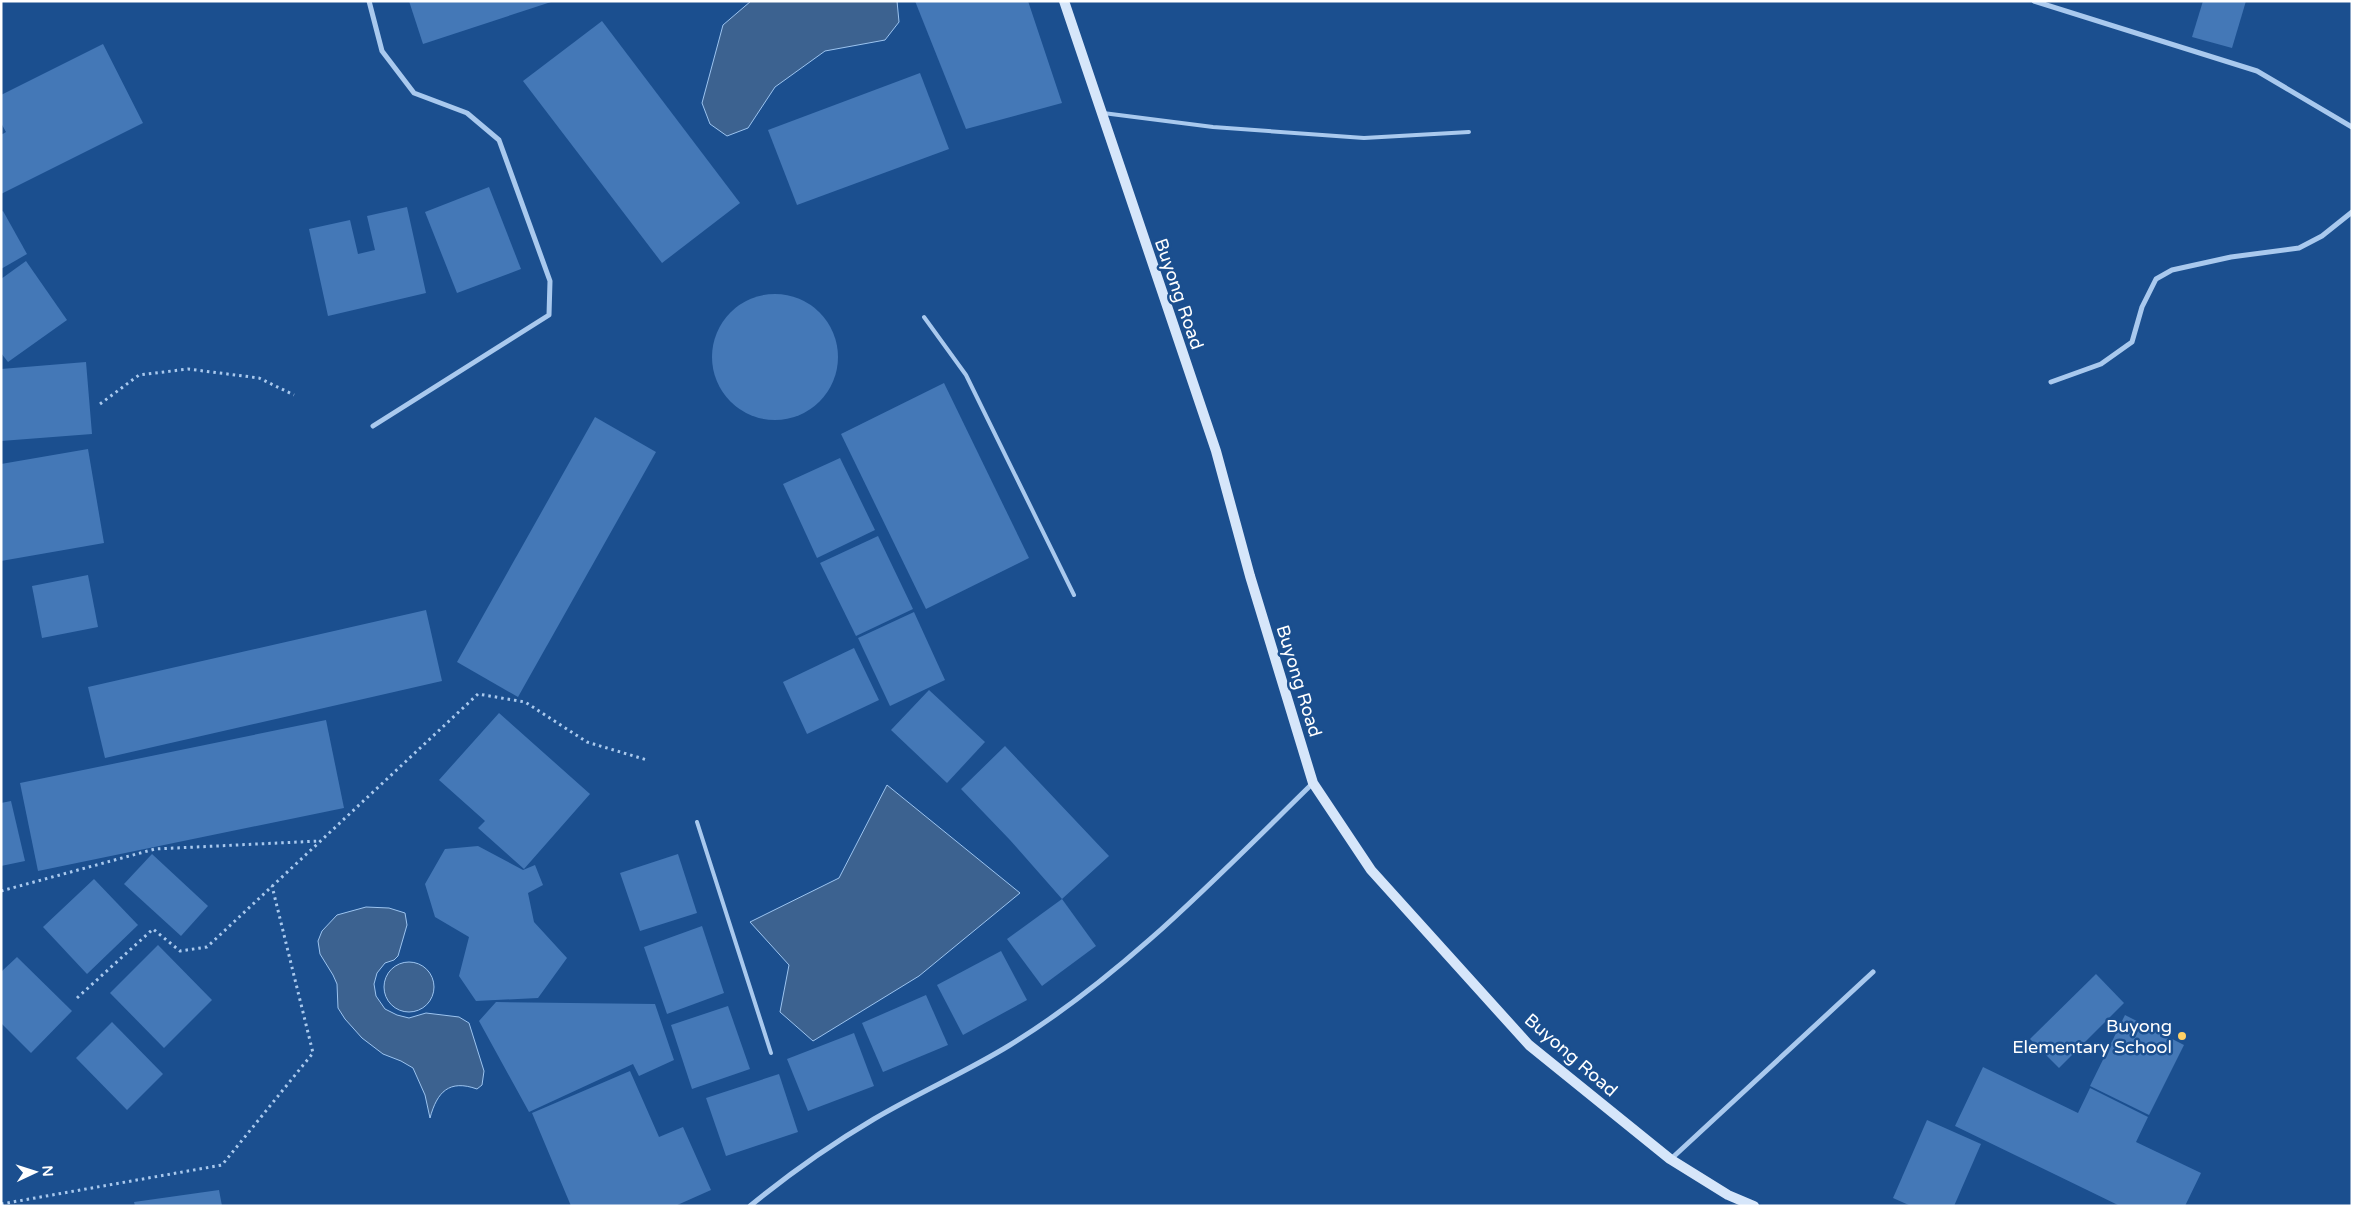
<svg xmlns="http://www.w3.org/2000/svg" width="2353" height="1207" font-family="'Varela Round',sans-serif">
<rect width="100%" height="100%" fill="#1b4f8f"/>
<g fill="#3c6290" stroke="#9cc4f0">
<path d="M 751,1 L 897,1 L 899,22 L 885,40 L 825,51 L 775,87 L 748,128 L 727,136 L 710,124 L 702,103 L 723,25 Z"/>
<path d="M 887,785 L 1020,893 L 919,976 L 813,1041 L 780,1012 L 789,965 L 750,922 L 839,878 Z"/>
<path d="M 366,907 L 389,908 L 405,913 L 407,925 L 398,956 L 394,960 L 385,963 L 377,973 L 374,984 L 376,996 L 385,1009 L 397,1015 L 409,1018 L 426,1013 L 459,1017 L 469,1023 L 484,1071 L 482,1085 L 477,1089 C 449,1079 437,1092 430,1118 L 425,1095 L 413,1068 L 401,1061 L 383,1054 L 362,1038 L 345,1019 L 338,1008 L 337,984 L 333,975 L 320,954 L 318,941 L 322,931 L 337,915 Z"/>
<circle cx="409" cy="987" r="25"/>
</g>
<g fill="#4478b7">
<path d="M 409,1 L 551,1 L 551,2 L 423,44 Z"/>
<path d="M 915,1 L 1028,1 L 1062,103 L 966,129 Z"/>
<path d="M 2203,1 L 2246,1 L 2232,48 L 2192,37 Z"/>
<path d="M 602,21 L 740,203 L 662,263 L 523,81 Z"/>
<path d="M 103,44 L 143,123 L 1,194 L 1,135 L 6,132 L 1,123 L 1,95 Z"/>
<path d="M 920,73 L 949,149 L 797,205 L 768,130 Z"/>
<path d="M 489,187 L 521,269 L 457,293 L 425,212 Z"/>
<path d="M 407,207 L 426,293 L 328,316 L 309,229 L 350,220 L 358,254 L 375,250 L 367,216 Z"/>
<path d="M 3,211 L 27,254 L 1,269 L 1,212 Z"/>
<path d="M 26,261 L 67,320 L 8,362 L 1,353 L 1,279 Z"/>
<circle cx="775" cy="357" r="63"/>
<path d="M 86,362 L 92,434 L 1,441 L 1,369 Z"/>
<path d="M 944,383 L 1029,558 L 926,609 L 841,434 Z"/>
<path d="M 595,417 L 656,452 L 518,697 L 457,662 Z"/>
<path d="M 88,449 L 104,543 L 1,561 L 1,464 Z"/>
<path d="M 840,458 L 875,530 L 817,558 L 783,484 Z"/>
<path d="M 878,536 L 913,609 L 856,636 L 820,563 Z"/>
<path d="M 88,575 L 98,627 L 42,638 L 32,586 Z"/>
<path d="M 426,610 L 442,681 L 105,758 L 88,687 Z"/>
<path d="M 914,612 L 945,680 L 890,706 L 858,638 Z"/>
<path d="M 854,648 L 879,700 L 807,734 L 783,682 Z"/>
<path d="M 929,690 L 985,742 L 947,783 L 891,730 Z"/>
<path d="M 499,713 L 590,794 L 524,869 L 478,828 L 485,821 L 439,780 Z"/>
<path d="M 326,720 L 344,808 L 38,871 L 20,783 Z"/>
<path d="M 1005,746 L 1109,856 L 1062,899 L 1010,840 L 961,789 Z"/>
<path d="M 11,801 L 25,861 L 1,866 L 1,803 Z"/>
<path d="M 478,846 L 523,870 L 535,865 L 543,885 L 528,893 L 534,922 L 567,958 L 538,998 L 476,1001 L 459,976 L 469,937 L 435,917 L 425,884 L 445,849 Z"/>
<path d="M 152,854 L 208,906 L 181,936 L 124,884 Z"/>
<path d="M 678,854 L 697,913 L 640,931 L 620,873 Z"/>
<path d="M 94,879 L 138,925 L 87,974 L 43,927 Z"/>
<path d="M 1062,899 L 1096,946 L 1042,986 L 1007,939 Z"/>
<path d="M 702,926 L 724,993 L 667,1014 L 644,947 Z"/>
<path d="M 158,945 L 212,1000 L 164,1048 L 110,993 Z"/>
<path d="M 1001,951 L 1027,1000 L 963,1035 L 937,985 Z"/>
<path d="M 17,957 L 72,1011 L 31,1053 L 1,1023 L 1,972 Z"/>
<path d="M 2096,974 L 2124,1003 L 2059,1068 L 2030,1039 Z"/>
<path d="M 926,995 L 948,1045 L 883,1072 L 862,1023 Z"/>
<path d="M 496,1002 L 655,1004 L 674,1060 L 639,1076 L 633,1064 L 529,1112 L 479,1021 Z"/>
<path d="M 728,1006 L 750,1069 L 692,1089 L 671,1025 Z"/>
<path d="M 2125,1015 L 2184,1045 L 2149,1115 L 2090,1086 Z"/>
<path d="M 112,1022 L 163,1074 L 127,1110 L 76,1058 Z"/>
<path d="M 854,1033 L 874,1086 L 808,1111 L 787,1059 Z"/>
<path d="M 1983,1067 L 2078,1113 L 2090,1088 L 2148,1117 L 2136,1142 L 2201,1173 L 2185,1206 L 2120,1206 L 1955,1126 Z"/>
<path d="M 630,1071 L 659,1137 L 683,1127 L 711,1190 L 675,1206 L 571,1206 L 532,1113 Z"/>
<path d="M 779,1074 L 798,1132 L 726,1156 L 706,1098 Z"/>
<path d="M 1927,1120 L 1981,1144 L 1954,1206 L 1911,1206 L 1893,1198 Z"/>
<path d="M 219,1190 L 222,1206 L 135,1206 L 134,1202 Z"/>
</g>
<g fill="none" stroke-linecap="round" stroke-linejoin="round">
<g stroke="#a9c9ee" stroke-width="3" stroke-dasharray="2.5 4" stroke-linecap="butt">
<path d="M 100,404 L 139,375 L 188,369 L 259,378 L 294,395"/>
<path d="M 1,891 L 155,849 L 319,841"/>
<path d="M 77,998 L 153,929 L 180,951 L 207,947 L 478,694 L 525,702 L 587,742 L 647,760"/>
<path d="M 1,1204 L 222,1165 L 313,1053 L 272,886"/>
</g>
<g stroke="#a9c9ee" stroke-width="4">
<path d="M 1103,113 L 1213,127 L 1364,138 L 1469,132"/>
<path d="M 924,317 L 966,375 L 1074,595"/>
<path d="M 697,822 L 771,1053"/>
</g>
<g stroke="#a9c9ee" stroke-width="5">
<path d="M 369,1 L 382,51 L 414,93 L 467,113 L 499,140 L 550,281 L 549,315 L 373,426"/>
<path d="M 2034,1 L 2257,71 L 2352,127"/>
<path d="M 2051,382 L 2101,364 L 2132,342 L 2142,307 L 2156,279 L 2172,270 L 2231,257 L 2299,248 L 2322,236 L 2352,212"/>
<path d="M 1671,1159 L 1873,972"/>
<path d="M 750,1206 C 789,1174 830,1145 874,1119 C 918,1093 966,1072 1010,1045 C 1124,975 1218,876 1313,783"/>
</g>
<path stroke="#d6e6fa" stroke-width="10" d="M 1064,1 L 1216,451 L 1250,576 L 1313,783 L 1371,870 L 1529,1045 L 1670,1159 L 1728,1195 L 1754,1206"/>
</g>
<circle fill="#ffd166" stroke="#1b4f8f" stroke-width="2" cx="2182" cy="1036" r="5"/>
<g text-anchor="middle" stroke-width="5" stroke-linejoin="round" paint-order="stroke">
<g font-size="18" fill="#fff" stroke="#1b4f8f">
<text transform="translate(1179 294) rotate(71)" y="6">Buyong Road</text>
<text transform="translate(1299 681) rotate(73)" y="6">Buyong Road</text>
<text transform="translate(1571 1055) rotate(41)" y="6">Buyong Road</text>
</g>
<g font-size="18" fill="#fff" stroke="#1b4f8f" text-anchor="end">
<text x="2172" y="1032">Buyong<tspan x="2172" dy="21">Elementary School</tspan></text>
</g>
</g>
<rect width="2353" height="1207" fill="none" stroke="#ffffff" stroke-width="5"/>
<g transform="translate(35 1172) rotate(86)" stroke="#1b4f8f" stroke-width="4" paint-order="stroke">
<path d="M0-4L9 19L0 12L-9 19Z" fill="#ffffff"/>
<text y="-8" font-size="14" font-weight="bold" text-anchor="middle" fill="#ffffff">N</text>
</g>
</svg>
